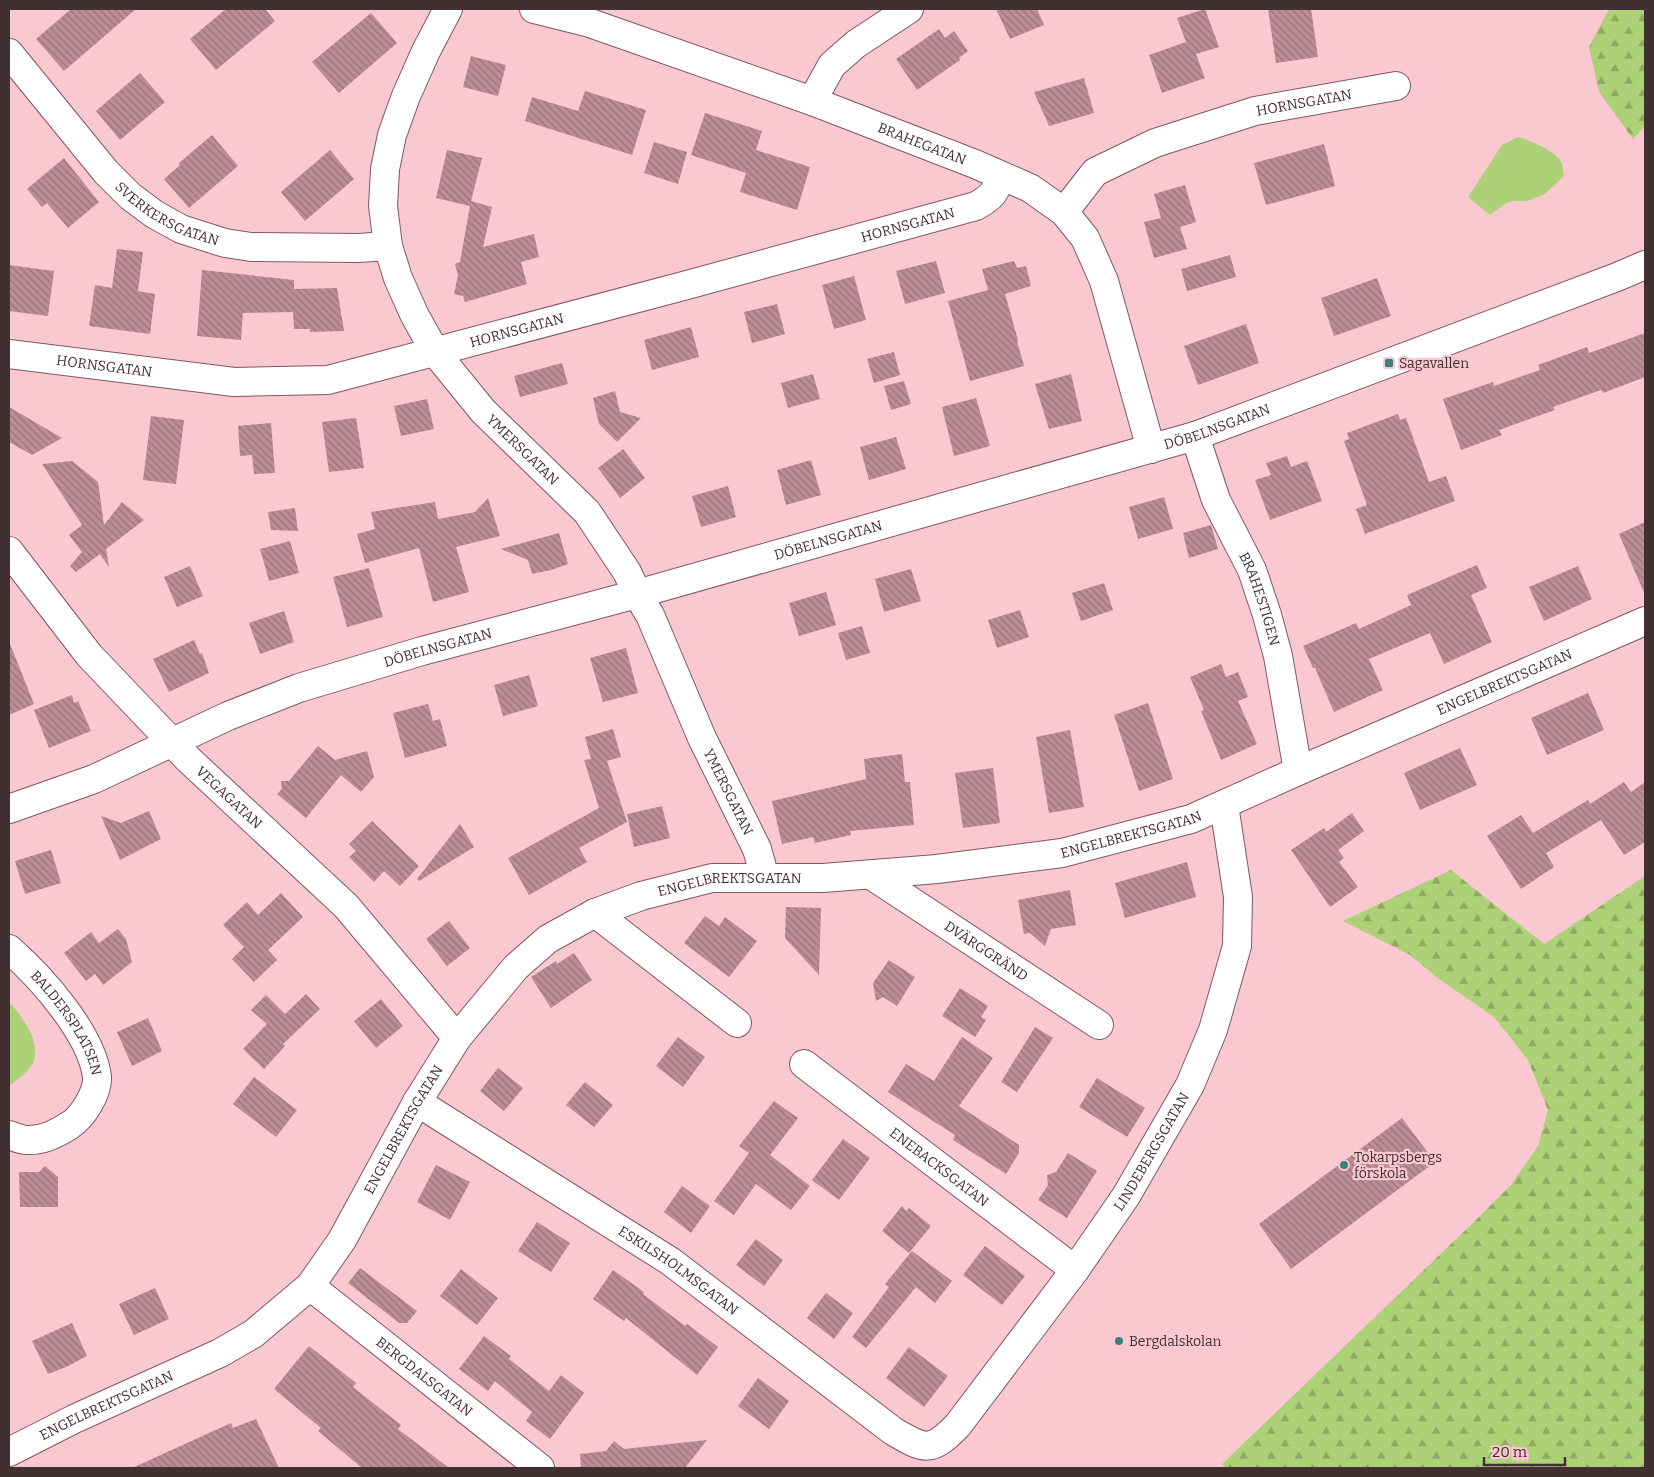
<svg xmlns="http://www.w3.org/2000/svg" width="1654" height="1477" font-family="Bitter,serif">
<defs>
<pattern id="forest-firs" width="22" height="20" patternUnits="userSpaceOnUse" patternTransform="scale(1.25)"><rect width="22" height="20" fill="#add177"/><path d="M5 1l3.5 6h-7zM16 11l3.5 6h-7z" fill="#8eaa62"/></pattern>
<pattern id="building-back-hatch" width="6" height="6" patternUnits="userSpaceOnUse" patternTransform="scale(1.25)"><rect width="6" height="6" fill="#bc8d96"/><path d="M-1 5l2 2M0 0l6 6M5-1l2 2" fill="none" stroke="#9a747b"/></pattern>
</defs>
<rect width="100%" height="100%" fill="#fac8d1"/>
<g fill="url(#forest-firs)">
<path d="M 1609,9 L 1645,9 L 1645,126 L 1633,139 L 1599,92 L 1589,47 Z"/>
<path d="M 1451,870 L 1544,944 L 1645,876 L 1645,1468 L 1226,1468 L 1222,1464 L 1478,1218 L 1511,1185 L 1538,1146 L 1548,1110 L 1528,1060 L 1494,1017 L 1439,979 L 1410,955 L 1343,921 Z"/>
</g>
<g fill="#add177">
<path d="M 1518,137 C 1530,141 1558,151 1562,164 C 1563,168 1563,172 1564,176 L 1545,194 L 1528,201 L 1513,201 L 1505,204 L 1490,215 L 1468,197 L 1502,145 Z"/>
<path d="M 9,1002 C 24,1018 45,1047 30,1068 C 25,1075 16,1080 9,1086 Z"/>
</g>
<g fill="url(#building-back-hatch)">
<path d="M 71,9 L 136,9 L 64,71 L 36,39 Z"/>
<path d="M 226,9 L 265,9 L 275,21 L 216,70 L 190,39 Z"/>
<path d="M 996,9 L 1037,9 L 1044,25 L 1010,39 Z"/>
<path d="M 1205,9 L 1219,47 L 1196,54 L 1205,78 L 1162,93 L 1149,55 L 1186,42 L 1177,18 Z"/>
<path d="M 1268,9 L 1311,9 L 1318,57 L 1276,63 Z"/>
<path d="M 371,13 L 397,43 L 339,93 L 312,62 Z"/>
<path d="M 939,29 L 945,38 L 954,31 L 968,51 L 959,58 L 960,60 L 917,90 L 896,59 Z"/>
<path d="M 471,56 L 506,65 L 498,96 L 463,87 Z"/>
<path d="M 140,73 L 165,102 L 120,140 L 96,111 Z"/>
<path d="M 1084,78 L 1094,113 L 1049,126 L 1034,92 Z"/>
<path d="M 585,91 L 646,110 L 632,155 L 525,121 L 532,97 L 578,111 Z"/>
<path d="M 705,113 L 762,131 L 756,150 L 810,167 L 797,210 L 740,192 L 746,173 L 691,155 Z"/>
<path d="M 212,135 L 238,166 L 189,208 L 164,179 L 180,165 L 179,163 Z"/>
<path d="M 654,142 L 687,152 L 678,184 L 644,173 Z"/>
<path d="M 1324,144 L 1335,186 L 1266,205 L 1254,163 Z"/>
<path d="M 330,150 L 354,179 L 305,221 L 281,192 Z"/>
<path d="M 447,150 L 482,158 L 471,201 L 492,207 L 483,247 L 534,234 L 539,257 L 521,262 L 527,284 L 465,302 L 463,296 L 454,294 L 458,275 L 455,264 L 460,262 L 470,206 L 436,198 Z"/>
<path d="M 64,158 L 99,202 L 68,228 L 47,203 L 42,207 L 27,189 Z"/>
<path d="M 1185,185 L 1196,222 L 1180,227 L 1187,249 L 1154,258 L 1144,222 L 1161,218 L 1154,194 Z"/>
<path d="M 117,249 L 143,252 L 138,291 L 155,294 L 150,334 L 89,326 L 95,285 L 112,288 Z"/>
<path d="M 1230,255 L 1236,277 L 1187,291 L 1181,269 Z"/>
<path d="M 936,261 L 945,293 L 905,304 L 896,271 Z"/>
<path d="M 1014,261 L 1017,268 L 1026,266 L 1031,286 L 1005,294 L 1018,340 L 1017,341 L 1024,366 L 970,381 L 948,301 L 988,290 L 982,269 Z"/>
<path d="M 9,265 L 54,271 L 48,316 L 9,311 Z"/>
<path d="M 202,270 L 294,280 L 294,289 L 337,288 L 344,331 L 310,332 L 310,329 L 294,329 L 293,312 L 243,313 L 241,340 L 197,336 Z"/>
<path d="M 854,276 L 866,320 L 834,329 L 822,285 Z"/>
<path d="M 1377,278 L 1391,316 L 1334,336 L 1321,298 Z"/>
<path d="M 777,304 L 785,334 L 752,343 L 744,312 Z"/>
<path d="M 1246,324 L 1259,363 L 1198,385 L 1184,346 Z"/>
<path d="M 691,327 L 699,357 L 652,370 L 644,340 Z"/>
<path d="M 1645,333 L 1645,377 L 1603,393 L 1601,390 L 1553,407 L 1555,410 L 1499,430 L 1502,435 L 1461,450 L 1443,399 L 1493,382 L 1494,386 L 1540,370 L 1538,365 L 1587,347 L 1589,353 Z"/>
<path d="M 894,352 L 900,375 L 874,383 L 867,359 Z"/>
<path d="M 562,363 L 568,384 L 520,397 L 514,376 Z"/>
<path d="M 813,374 L 820,399 L 788,408 L 781,383 Z"/>
<path d="M 1071,374 L 1082,421 L 1049,429 L 1035,384 Z"/>
<path d="M 904,381 L 911,404 L 891,410 L 884,386 Z"/>
<path d="M 615,391 L 620,412 L 641,418 L 617,442 L 599,424 L 593,398 Z"/>
<path d="M 976,398 L 990,446 L 954,456 L 942,407 Z"/>
<path d="M 427,399 L 434,429 L 401,436 L 394,406 Z"/>
<path d="M 9,407 L 62,438 L 32,455 L 9,442 Z"/>
<path d="M 1398,414 L 1400,420 L 1406,418 L 1429,482 L 1446,476 L 1455,501 L 1365,534 L 1356,509 L 1367,505 L 1344,441 L 1349,439 L 1347,433 Z"/>
<path d="M 151,416 L 184,420 L 176,484 L 143,480 Z"/>
<path d="M 356,418 L 364,468 L 329,472 L 322,422 Z"/>
<path d="M 271,423 L 275,473 L 254,474 L 252,455 L 240,456 L 238,426 Z"/>
<path d="M 896,437 L 906,469 L 869,480 L 860,447 Z"/>
<path d="M 623,449 L 645,478 L 620,498 L 598,468 Z"/>
<path d="M 1287,456 L 1291,467 L 1307,461 L 1322,501 L 1270,520 L 1255,480 L 1271,475 L 1266,463 Z"/>
<path d="M 811,460 L 821,495 L 786,505 L 777,470 Z"/>
<path d="M 72,461 L 98,482 L 104,525 L 122,502 L 144,520 L 106,549 L 109,567 L 100,554 L 76,572 L 70,566 L 82,552 L 69,535 L 82,525 L 42,464 Z"/>
<path d="M 728,486 L 736,517 L 701,527 L 692,496 Z"/>
<path d="M 1164,497 L 1173,529 L 1138,539 L 1129,507 Z"/>
<path d="M 488,498 L 500,536 L 456,547 L 469,592 L 433,602 L 419,548 L 365,563 L 357,534 L 375,529 L 371,512 L 435,502 L 438,519 L 475,512 Z"/>
<path d="M 295,508 L 298,531 L 271,530 L 268,512 Z"/>
<path d="M 1645,522 L 1645,595 L 1619,534 Z"/>
<path d="M 1211,525 L 1218,549 L 1189,558 L 1183,533 Z"/>
<path d="M 559,533 L 568,564 L 551,570 L 532,574 L 528,560 L 501,549 Z"/>
<path d="M 290,541 L 299,573 L 269,581 L 260,549 Z"/>
<path d="M 1477,565 L 1487,588 L 1471,595 L 1492,642 L 1444,664 L 1430,633 L 1369,659 L 1383,690 L 1334,712 L 1315,668 L 1313,668 L 1303,646 L 1356,623 L 1359,629 L 1411,605 L 1407,595 Z"/>
<path d="M 190,566 L 203,596 L 177,607 L 164,577 Z"/>
<path d="M 1578,566 L 1592,599 L 1544,621 L 1529,587 Z"/>
<path d="M 369,568 L 383,617 L 347,627 L 333,577 Z"/>
<path d="M 911,569 L 921,601 L 884,612 L 875,579 Z"/>
<path d="M 1104,583 L 1113,610 L 1081,621 L 1072,593 Z"/>
<path d="M 826,592 L 836,625 L 799,636 L 789,603 Z"/>
<path d="M 1020,610 L 1029,637 L 997,648 L 988,620 Z"/>
<path d="M 284,611 L 294,642 L 260,654 L 249,623 Z"/>
<path d="M 862,626 L 870,653 L 846,660 L 838,633 Z"/>
<path d="M 194,640 L 200,654 L 202,653 L 209,673 L 169,692 L 153,659 Z"/>
<path d="M 9,644 L 10,644 L 34,704 L 9,715 Z"/>
<path d="M 626,648 L 638,693 L 603,702 L 590,658 Z"/>
<path d="M 1221,664 L 1226,677 L 1238,672 L 1248,697 L 1238,701 L 1257,744 L 1221,760 L 1201,711 L 1204,710 L 1190,677 Z"/>
<path d="M 529,675 L 538,706 L 503,716 L 494,685 Z"/>
<path d="M 1588,693 L 1604,730 L 1547,755 L 1531,718 Z"/>
<path d="M 72,695 L 74,703 L 78,701 L 91,731 L 49,748 L 34,710 Z"/>
<path d="M 1148,703 L 1173,779 L 1139,791 L 1114,715 Z"/>
<path d="M 428,704 L 433,721 L 440,719 L 447,746 L 405,758 L 393,713 Z"/>
<path d="M 613,729 L 621,757 L 607,761 L 627,822 L 579,848 L 587,862 L 529,895 L 508,858 L 599,808 L 584,760 L 591,759 L 585,737 Z"/>
<path d="M 1070,730 L 1084,807 L 1049,813 L 1036,737 Z"/>
<path d="M 318,746 L 335,760 L 367,751 L 374,777 L 361,792 L 341,775 L 306,818 L 277,794 L 282,789 L 281,781 L 289,781 Z"/>
<path d="M 1460,748 L 1477,785 L 1420,810 L 1404,773 Z"/>
<path d="M 902,754 L 905,782 L 910,782 L 914,825 L 850,831 L 851,835 L 815,843 L 813,837 L 782,844 L 772,801 L 866,779 L 864,759 Z"/>
<path d="M 993,768 L 1000,823 L 963,828 L 955,773 Z"/>
<path d="M 1624,782 L 1631,792 L 1645,782 L 1645,842 L 1624,855 L 1601,820 L 1546,853 L 1554,867 L 1521,889 L 1487,836 L 1521,815 L 1533,833 L 1588,800 L 1590,804 Z"/>
<path d="M 662,806 L 670,838 L 634,847 L 627,814 Z"/>
<path d="M 149,811 L 161,839 L 120,860 L 101,816 L 121,823 Z"/>
<path d="M 1352,813 L 1364,831 L 1338,850 L 1344,858 L 1339,862 L 1358,887 L 1330,907 L 1291,850 L 1324,828 L 1326,832 Z"/>
<path d="M 372,821 L 419,866 L 400,886 L 384,871 L 374,882 L 349,857 L 356,851 L 349,844 Z"/>
<path d="M 460,824 L 474,847 L 419,881 L 417,879 Z"/>
<path d="M 51,850 L 61,883 L 25,894 L 15,861 Z"/>
<path d="M 1187,862 L 1196,897 L 1125,918 L 1115,883 Z"/>
<path d="M 1070,890 L 1076,925 L 1051,929 L 1045,946 L 1030,933 L 1024,934 L 1018,900 Z"/>
<path d="M 281,893 L 303,917 L 268,950 L 277,960 L 254,982 L 232,959 L 244,947 L 223,925 L 247,902 L 258,915 Z"/>
<path d="M 786,907 L 821,908 L 819,975 L 785,938 Z"/>
<path d="M 705,916 L 719,926 L 725,917 L 757,941 L 729,977 L 684,943 Z"/>
<path d="M 449,921 L 470,948 L 447,966 L 426,939 Z"/>
<path d="M 118,929 L 126,939 L 132,962 L 103,985 L 95,974 L 86,981 L 64,953 L 91,932 L 99,943 Z"/>
<path d="M 574,953 L 592,980 L 551,1008 L 531,977 L 556,961 L 557,964 Z"/>
<path d="M 889,960 L 915,977 L 897,1006 L 883,997 L 876,1001 L 873,983 Z"/>
<path d="M 960,988 L 988,1006 L 981,1017 L 986,1020 L 975,1037 L 942,1016 Z"/>
<path d="M 306,994 L 320,1009 L 283,1044 L 285,1046 L 264,1069 L 243,1049 L 267,1024 L 251,1010 L 266,995 L 285,1014 Z"/>
<path d="M 381,999 L 403,1026 L 376,1048 L 354,1021 Z"/>
<path d="M 148,1018 L 162,1051 L 132,1066 L 117,1032 Z"/>
<path d="M 1035,1027 L 1053,1038 L 1017,1092 L 1001,1082 Z"/>
<path d="M 678,1037 L 705,1057 L 683,1087 L 656,1066 Z"/>
<path d="M 962,1037 L 993,1058 L 959,1106 L 1019,1145 L 1019,1153 L 1006,1174 L 953,1140 L 955,1135 L 888,1092 L 906,1064 L 934,1081 Z"/>
<path d="M 498,1068 L 523,1088 L 504,1111 L 480,1091 Z"/>
<path d="M 254,1077 L 297,1110 L 276,1137 L 233,1104 Z"/>
<path d="M 1097,1078 L 1145,1108 L 1127,1137 L 1079,1107 Z"/>
<path d="M 585,1082 L 613,1105 L 594,1127 L 566,1105 Z"/>
<path d="M 774,1101 L 798,1118 L 770,1155 L 810,1186 L 791,1210 L 756,1184 L 734,1215 L 714,1201 L 749,1153 L 739,1146 Z"/>
<path d="M 1402,1118 L 1435,1162 L 1291,1269 L 1259,1224 Z"/>
<path d="M 843,1139 L 870,1158 L 839,1200 L 812,1180 Z"/>
<path d="M 1068,1153 L 1097,1171 L 1067,1218 L 1038,1200 L 1048,1185 L 1047,1175 L 1056,1172 Z"/>
<path d="M 436,1165 L 470,1182 L 450,1220 L 417,1202 Z"/>
<path d="M 45,1166 L 58,1177 L 58,1207 L 20,1207 L 19,1172 L 39,1172 Z"/>
<path d="M 682,1186 L 710,1206 L 691,1233 L 664,1212 Z"/>
<path d="M 902,1206 L 906,1211 L 909,1208 L 931,1226 L 909,1253 L 882,1231 Z"/>
<path d="M 537,1222 L 570,1243 L 551,1272 L 518,1251 Z"/>
<path d="M 756,1239 L 783,1260 L 764,1286 L 736,1265 Z"/>
<path d="M 985,1246 L 1025,1276 L 1002,1305 L 963,1275 Z"/>
<path d="M 912,1251 L 952,1281 L 935,1303 L 916,1287 L 866,1348 L 852,1337 L 889,1287 L 885,1284 Z"/>
<path d="M 360,1268 L 417,1311 L 407,1323 L 399,1323 L 348,1283 Z"/>
<path d="M 461,1269 L 498,1298 L 477,1325 L 440,1296 Z"/>
<path d="M 613,1270 L 644,1292 L 643,1294 L 685,1326 L 687,1324 L 718,1347 L 697,1375 L 626,1318 L 624,1321 L 593,1299 Z"/>
<path d="M 155,1288 L 169,1319 L 134,1335 L 119,1304 Z"/>
<path d="M 826,1293 L 853,1313 L 834,1339 L 807,1318 Z"/>
<path d="M 72,1323 L 87,1356 L 66,1367 L 48,1374 L 32,1341 Z"/>
<path d="M 484,1336 L 511,1356 L 509,1359 L 549,1391 L 561,1375 L 584,1393 L 550,1439 L 526,1421 L 532,1412 L 495,1381 L 488,1391 L 459,1369 Z"/>
<path d="M 309,1346 L 356,1383 L 353,1387 L 401,1425 L 398,1429 L 449,1468 L 362,1468 L 318,1431 L 321,1428 L 274,1389 Z"/>
<path d="M 909,1347 L 948,1376 L 924,1407 L 886,1378 Z"/>
<path d="M 758,1378 L 789,1401 L 769,1429 L 738,1406 Z"/>
<path d="M 256,1419 L 279,1468 L 132,1468 L 231,1423 L 233,1428 Z"/>
<path d="M 707,1440 L 685,1468 L 581,1468 L 580,1454 L 606,1451 L 614,1441 L 624,1449 Z"/>
</g>
<g fill="none" stroke-linecap="round" stroke-linejoin="round">
<g stroke="#82575f" stroke-width="30">
<g id="minor">
<path id="s1" d="M 448,9 L 426,51 L 406,96 L 392,135 L 385,169 L 383,206 L 388,246 L 398,278 L 414,314 L 435,352 L 483,411 L 587,512 L 627,572 L 637,594 L 650,615 L 702,738 L 757,849 L 765,878"/>
<path id="s2" d="M 534,9 L 590,23 L 812,101 L 975,164 L 1030,188 L 1064,212 L 1085,238 L 1104,281 L 1151,449"/>
<path id="s3" d="M 9,53 L 106,172 L 130,196 L 154,214 L 181,229 L 225,243 L 251,247 L 358,248 L 388,246"/>
<path d="M 812,101 L 832,65 L 856,44 L 909,9"/>
<path id="s4" d="M 1064,212 L 1095,172 L 1155,143 L 1255,111 L 1396,86"/>
<path id="s5" d="M 9,354 L 234,382 L 328,380 L 687,285 L 976,206 C 992,197 995,193 1001,176"/>
<path id="s6" d="M 1195,436 L 1216,500 L 1252,570 L 1267,615 L 1278,656 L 1298,771"/>
<path id="s7" d="M 9,551 L 89,655 L 188,759 L 346,906 L 457,1038"/>
<path id="s8" d="M 9,809 L 94,779 L 228,716 L 299,688 L 422,651 L 637,594 L 1195,436 L 1617,277 L 1645,265"/>
<path id="s9" d="M 871,875 L 1099,1025"/>
<path d="M 595,913 L 737,1023"/>
<path id="s10" d="M 9,949 C 41,977 92,1034 97,1077 C 98,1092 83,1117 70,1125 C 58,1133 42,1141 27,1140 C 21,1140 15,1137 9,1135"/>
<path id="s11" d="M 804,1064 L 1075,1270"/>
<path id="s12" d="M 417,1102 L 670,1261 L 893,1431 C 925,1450 931,1453 958,1425 L 1075,1270 L 1126,1196 L 1190,1085 L 1213,1030 L 1237,946 L 1238,897 L 1224,805"/>
<path id="s13" d="M 310,1286 L 540,1468"/>
<path id="s14" d="M 9,1452 L 74,1419 L 220,1353 L 253,1334 L 310,1286 L 342,1240 L 417,1102 L 457,1038 L 516,967 L 548,939 L 595,913 L 641,896 L 712,878 L 823,878 L 937,869 L 1062,853 L 1191,819 L 1298,771 L 1645,621"/>
</g>
</g>
<use href="#minor" stroke="#fff" stroke-width="28"/>
</g>
<g fill="#398079" stroke="#fac8d1" stroke-width="2">
<rect x="1384" y="358" width="10" height="10" rx="2.5"/>
<circle cx="1344" cy="1165" r="5"/>
<circle cx="1119" cy="1341" r="5"/>
</g>
<g text-anchor="middle" stroke-width="4.5" stroke-linejoin="round" paint-order="stroke">
<g font-size="14" fill="#422f32" stroke="#fac8d1">
<text dy="5" stroke="none"><textPath href="#s4" startOffset="272">HORNSGATAN</textPath></text>
<text dy="5" stroke="none"><textPath href="#s2" startOffset="411">BRAHEGATAN</textPath></text>
<text dy="5" stroke="none"><textPath href="#s3" startOffset="229">SVERKERSGATAN</textPath></text>
<text dy="5" stroke="none"><textPath href="#s5" startOffset="921">HORNSGATAN</textPath></text>
<text dy="5" stroke="none"><textPath href="#s5" startOffset="516">HORNSGATAN</textPath></text>
<text dy="5" stroke="none"><textPath href="#s5" startOffset="96">HORNSGATAN</textPath></text>
<text dy="5" stroke="none"><textPath href="#s8" startOffset="1269">DÖBELNSGATAN</textPath></text>
<text dy="5" stroke="none"><textPath href="#s1" startOffset="498">YMERSGATAN</textPath></text>
<text dy="5" stroke="none"><textPath href="#s8" startOffset="864">DÖBELNSGATAN</textPath></text>
<text dy="5" stroke="none"><textPath href="#s6" startOffset="176">BRAHESTIGEN</textPath></text>
<text dy="5" stroke="none"><textPath href="#s8" startOffset="459">DÖBELNSGATAN</textPath></text>
<text dy="5" stroke="none"><textPath href="#s14" startOffset="1772">ENGELBREKTSGATAN</textPath></text>
<text dy="5" stroke="none"><textPath href="#s1" startOffset="902">YMERSGATAN</textPath></text>
<text dy="5" stroke="none"><textPath href="#s7" startOffset="331">VEGAGATAN</textPath></text>
<text dy="5" stroke="none"><textPath href="#s14" startOffset="1368">ENGELBREKTSGATAN</textPath></text>
<text dy="5" stroke="none"><textPath href="#s14" startOffset="962">ENGELBREKTSGATAN</textPath></text>
<text dy="5" stroke="none"><textPath href="#s9" startOffset="138">DVÄRGGRÄND</textPath></text>
<text dy="5" stroke="none"><textPath href="#s10" startOffset="95">BALDERSPLATSEN</textPath></text>
<text dy="5" stroke="none"><textPath href="#s14" startOffset="528">ENGELBREKTSGATAN</textPath></text>
<text dy="5" stroke="none"><textPath href="#s12" startOffset="990">LINDEBERGSGATAN</textPath></text>
<text dy="5" stroke="none"><textPath href="#s11" startOffset="170">ENEBACKSGATAN</textPath></text>
<text dy="5" stroke="none"><textPath href="#s12" startOffset="311">ESKILSHOLMSGATAN</textPath></text>
<text dy="5" stroke="none"><textPath href="#s13" startOffset="146">BERGDALSGATAN</textPath></text>
<text dy="5" stroke="none"><textPath href="#s14" startOffset="108">ENGELBREKTSGATAN</textPath></text>
</g>
<g font-size="14" fill="#422f32" stroke="#fac8d1" text-anchor="start">
<text x="1399" y="368">Sagavallen</text>
<text x="1354" y="1162">Tokarpsbergs<tspan x="1354" dy="16">förskola</tspan></text>
<text x="1129" y="1346">Bergdalskolan</text>
</g>
</g>
<rect width="1654" height="1477" fill="none" stroke="#422f32" stroke-width="20"/>
<path d="M1484 1457v8h81v-8" fill="none" stroke="#422f32" stroke-width="2.5"/>
<text x="1492" y="1457" font-size="15" fill="#422f32" stroke="#fac8d1" stroke-width="4" paint-order="stroke">20 m</text>
</svg>
